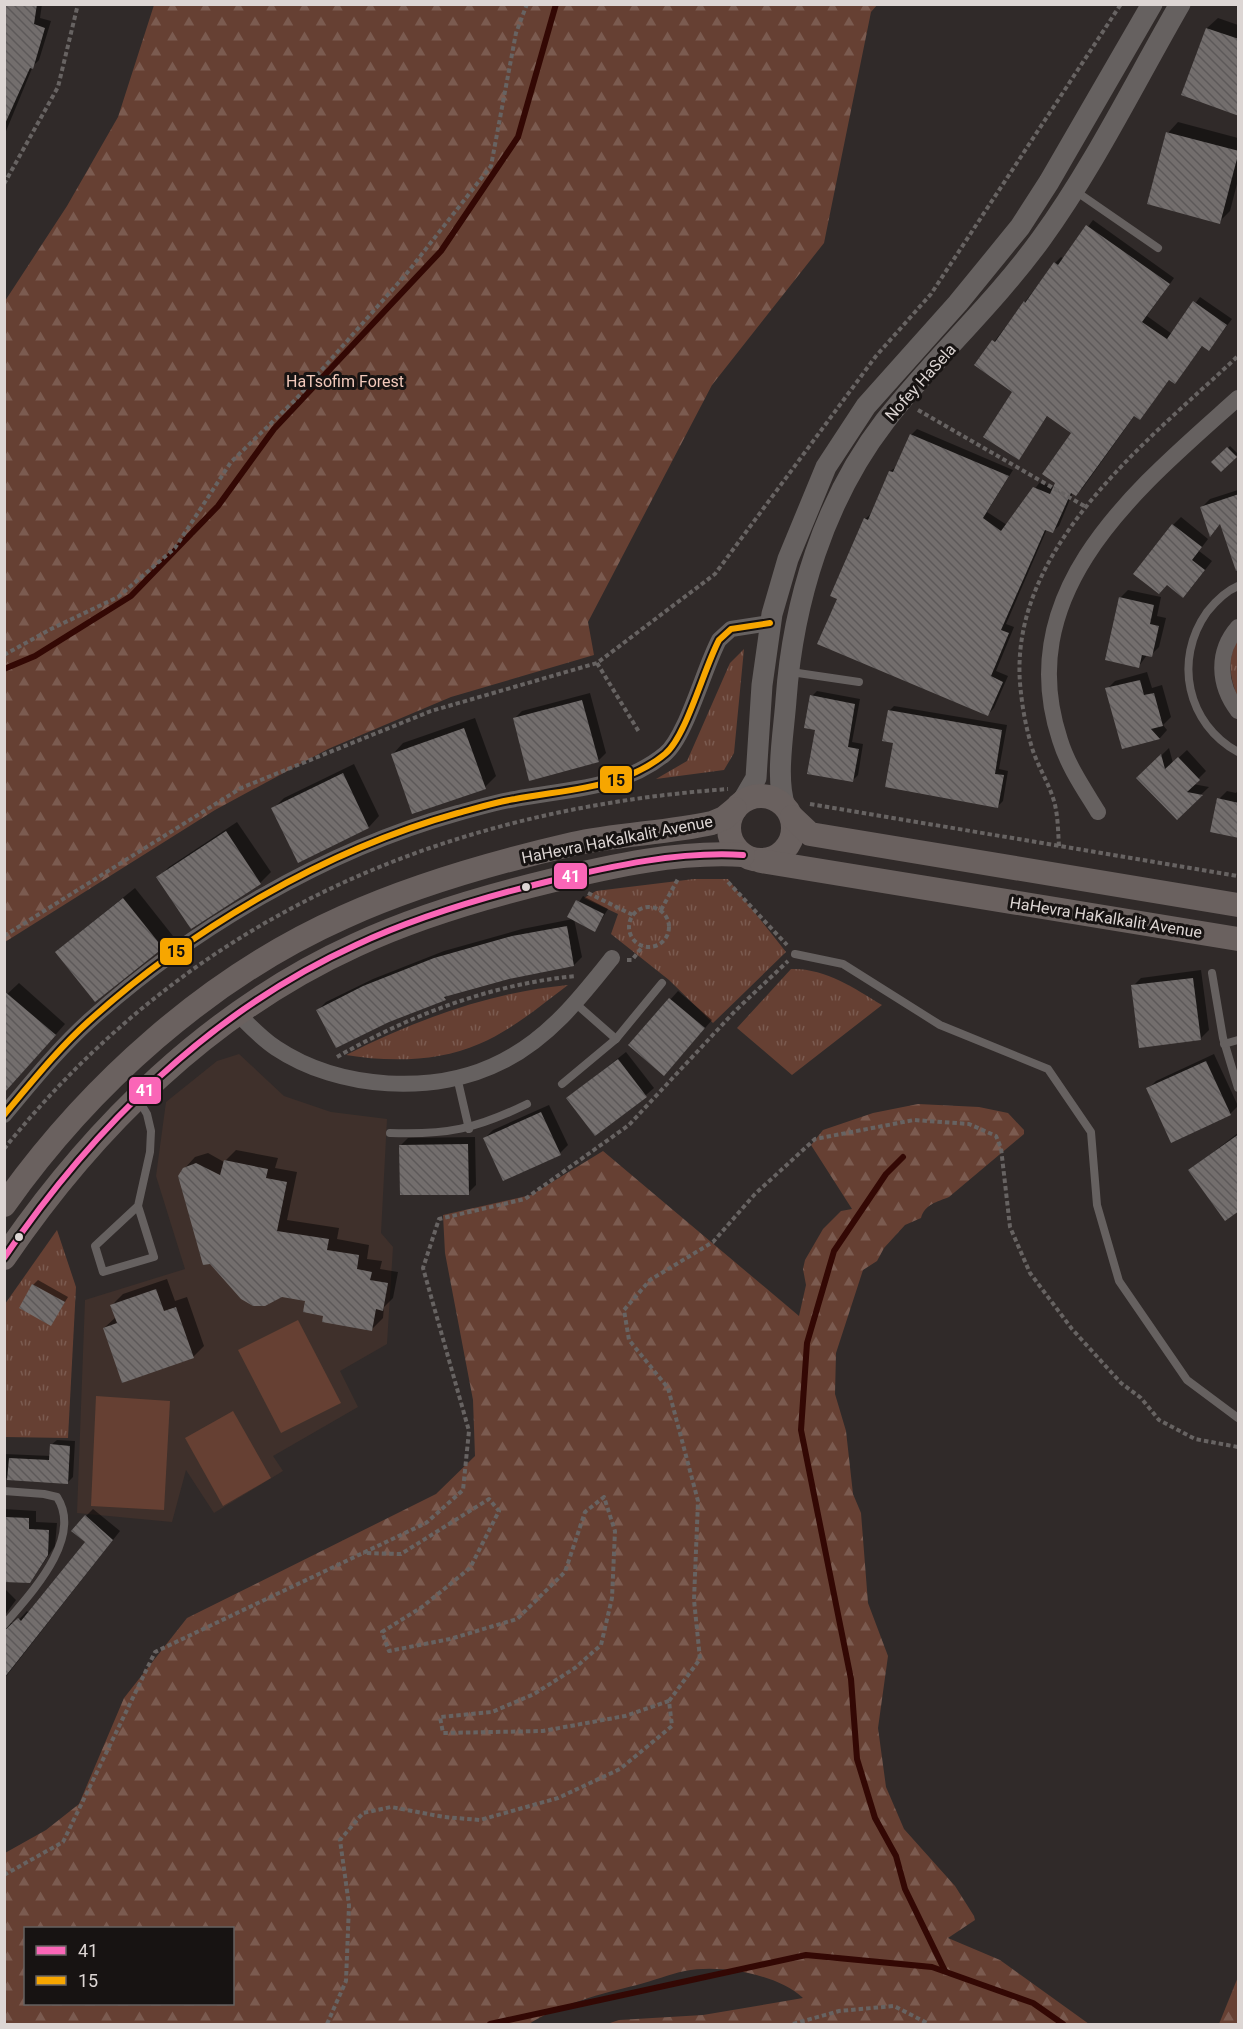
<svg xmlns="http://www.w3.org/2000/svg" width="1243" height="2029" font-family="Roboto,sans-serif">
<defs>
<pattern id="grass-tufts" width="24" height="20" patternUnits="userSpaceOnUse" patternTransform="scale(1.5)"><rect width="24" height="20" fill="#664033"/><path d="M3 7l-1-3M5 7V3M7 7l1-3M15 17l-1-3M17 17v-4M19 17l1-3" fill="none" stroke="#7b5b50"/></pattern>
<pattern id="forest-firs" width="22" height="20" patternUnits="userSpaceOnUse" patternTransform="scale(1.5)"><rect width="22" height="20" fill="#664033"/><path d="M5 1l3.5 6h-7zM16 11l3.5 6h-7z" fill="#7b5b50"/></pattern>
<pattern id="building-back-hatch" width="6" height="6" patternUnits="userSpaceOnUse" patternTransform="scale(1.5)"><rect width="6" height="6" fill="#736e6d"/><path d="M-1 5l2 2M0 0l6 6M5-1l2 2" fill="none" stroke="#5d5959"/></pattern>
</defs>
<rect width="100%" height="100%" fill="#302a29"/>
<path fill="#3f302b" d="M 239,1054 L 284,1096 L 331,1112 L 387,1119 L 381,1233 L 393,1247 L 387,1344 L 340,1371 L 358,1407 L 273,1456 L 283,1471 L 214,1513 L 186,1470 L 172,1522 L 77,1513 L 85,1300 L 185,1269 L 156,1176 L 166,1102 L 217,1061 Z"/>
<g fill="url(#grass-tufts)">
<path d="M 1238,639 L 1238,699 C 1230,677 1226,660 1238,639 Z"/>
<path d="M 744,649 L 734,753 L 724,770 L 656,779 L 687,761 L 730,663 Z"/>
<path d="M 694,879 L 728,879 L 786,952 L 713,1023 L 669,980 L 611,934 L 618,914 L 584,898 L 596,891 Z"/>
<path d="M 791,969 C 825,968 854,988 882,1005 L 792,1075 L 737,1028 Z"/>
<path d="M 568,985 C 540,1006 512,1030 479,1044 C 439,1062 388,1062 346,1055 C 415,1020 491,992 568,985 Z"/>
<path d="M 57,1230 L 76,1287 L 68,1438 L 5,1437 L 5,1304 Z"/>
</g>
<g fill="url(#forest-firs)" fill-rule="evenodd">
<path d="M 154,5 L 877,5 L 871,12 L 824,243 L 712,385 L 588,622 L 594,655 L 451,697 L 328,749 L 215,810 L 5,942 L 5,301 L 67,206 L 118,117 Z"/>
<path d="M 918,1104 L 979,1107 L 1008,1113 L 1024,1130 L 1024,1134 L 949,1197 C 937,1202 925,1204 921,1218 L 905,1225 L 884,1248 L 877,1261 L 863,1270 L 836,1353 L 835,1394 L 846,1431 L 853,1494 L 861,1513 L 868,1603 L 888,1656 L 878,1728 L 886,1787 L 904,1829 L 955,1886 L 974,1916 L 975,1920 L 948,1938 L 1000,1960 L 1089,2024 L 607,2024 L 619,2020 L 703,2015 L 803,1998 C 777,1974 720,1964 685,1971 C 669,1974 653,1981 637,1985 C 603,1993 558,2005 529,2024 L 5,2024 L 5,1853 L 46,1830 L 79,1804 L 124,1698 L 187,1618 L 436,1494 L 475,1456 L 473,1400 L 445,1253 L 443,1215 L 531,1195 L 603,1151 L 799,1316 L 806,1285 L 803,1269 L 805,1260 L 823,1229 L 841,1211 L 852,1209 L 811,1145 L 823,1130 L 873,1113 ZM 26,1928 L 232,1928 L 232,2004 L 26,2004 Z"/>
<path d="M 1238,1977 L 1238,2024 L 1219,2024 Z"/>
</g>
<g fill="#664033">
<path d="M 298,1320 L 341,1403 L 281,1433 L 238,1350 Z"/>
<path d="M 96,1396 L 170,1401 L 164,1510 L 91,1506 Z"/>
<path d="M 233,1411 L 271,1478 L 223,1506 L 185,1438 Z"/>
</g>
<g fill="#0007">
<path d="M 5,4 L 42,4 L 40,18 L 51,21 L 39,60 L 33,66 L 4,136 Z"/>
<path d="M 1218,18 L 1238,25 L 1238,115 L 1207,28 Z"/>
<path d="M 1178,122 L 1238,138 L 1238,180 L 1230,211 L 1219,222 L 1168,133 Z"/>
<path d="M 1093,220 L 1174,278 L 1147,316 L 1172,334 L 1200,297 L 1232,319 L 1214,343 L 1203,345 L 1175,382 L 1170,379 L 1140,418 L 1135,415 L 1082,489 L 1076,494 L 1073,492 L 1059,526 L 1053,531 L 1047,529 L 1006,624 L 1014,627 L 996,671 L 1008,676 L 994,708 L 988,714 L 839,598 L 865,519 L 871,514 L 890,471 L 898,466 L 911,435 L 917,429 L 1013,470 L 987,512 L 1007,525 L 1040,482 L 1054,488 L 1073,433 L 1048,415 L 1019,458 L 1014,391 L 976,365 L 1055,263 L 1061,257 L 1064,259 Z"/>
<path d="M 1230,446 L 1238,454 L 1221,470 L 1213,462 Z"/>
<path d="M 1238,490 L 1238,550 L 1221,523 L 1211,534 L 1202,507 L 1210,499 Z"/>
<path d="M 1181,517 L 1208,539 L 1199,551 L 1212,561 L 1191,588 L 1173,525 Z"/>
<path d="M 1128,590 L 1161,597 L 1157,616 L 1166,618 L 1159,647 L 1151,655 L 1147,655 L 1139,666 L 1120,598 Z"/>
<path d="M 1147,672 L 1152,688 L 1162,685 L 1171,717 L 1163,725 L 1167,730 L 1160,738 L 1123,747 L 1107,689 L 1115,681 Z"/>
<path d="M 817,691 L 860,699 L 852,742 L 863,744 L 858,775 L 853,780 L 817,728 L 812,696 Z"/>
<path d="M 590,693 L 606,753 L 598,761 L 514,719 L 522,711 Z"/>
<path d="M 894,706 L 1007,725 L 999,769 L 1008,771 L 1003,801 L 998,806 L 894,742 L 889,711 Z"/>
<path d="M 475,718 L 496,776 L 485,787 L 393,754 L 403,743 Z"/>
<path d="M 1169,748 L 1173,763 L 1187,750 L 1206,771 L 1193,784 L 1209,787 L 1177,818 L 1138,778 Z"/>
<path d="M 354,764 L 379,816 L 369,827 L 273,809 L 284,798 Z"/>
<path d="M 1238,790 L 1238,836 L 1219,799 L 1227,791 L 1236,793 Z"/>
<path d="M 237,822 L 271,872 L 260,883 L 158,878 L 169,867 Z"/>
<path d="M 135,888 L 173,936 L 95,1000 L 68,942 Z"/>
<path d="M 583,896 L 608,909 L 595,930 L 574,919 L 582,957 L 574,965 L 509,977 L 449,994 L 445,998 L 318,1010 L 326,1002 L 373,979 L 444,951 L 522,929 L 573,919 L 569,917 Z"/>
<path d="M 1201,970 L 1209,1030 L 1201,1038 L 1133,986 L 1141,978 Z"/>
<path d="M 19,983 L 65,1024 L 12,1084 L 4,997 Z"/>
<path d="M 678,991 L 712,1020 L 672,1066 L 630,1045 Z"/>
<path d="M 626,1052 L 654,1088 L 646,1095 L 568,1098 Z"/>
<path d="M 1214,1054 L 1238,1106 L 1230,1114 L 1148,1089 L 1156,1081 Z"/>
<path d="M 549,1105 L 568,1145 L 560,1153 L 485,1138 L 493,1130 Z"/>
<path d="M 1238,1133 L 1238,1209 L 1190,1170 Z"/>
<path d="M 475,1137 L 476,1185 L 468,1193 L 400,1146 L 408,1138 Z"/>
<path d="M 236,1150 L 278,1158 L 275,1168 L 297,1172 L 287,1220 L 339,1228 L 337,1239 L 369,1245 L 367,1259 L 382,1261 L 380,1269 L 398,1272 L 393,1298 L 384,1307 L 383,1318 L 372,1329 L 307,1300 L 184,1169 L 195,1157 L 208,1153 L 224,1162 Z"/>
<path d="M 167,1279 L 175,1301 L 187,1297 L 204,1346 L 193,1357 L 104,1328 L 116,1317 L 112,1305 L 123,1294 Z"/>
<path d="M 38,1280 L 68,1297 L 51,1324 L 33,1285 Z"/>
<path d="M 57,1440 L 75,1441 L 73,1477 L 68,1482 L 4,1478 L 4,1454 L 51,1456 L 51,1445 Z"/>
<path d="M 4,1509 L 36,1511 L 36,1522 L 57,1523 L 55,1546 L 30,1582 L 4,1581 Z"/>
<path d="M 93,1509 L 120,1531 L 4,1679 L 4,1588 L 16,1600 L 5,1615 L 7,1622 L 15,1624 L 27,1611 L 29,1613 L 87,1542 L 86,1516 Z"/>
</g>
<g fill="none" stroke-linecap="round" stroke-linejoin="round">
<g stroke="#330804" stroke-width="6">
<path d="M 4,669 L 35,656 L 131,596 L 218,506 L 274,429 L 441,251 L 518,137 L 556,4"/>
<path d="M 903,1157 L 886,1174 L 834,1251 L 807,1343 L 801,1430 L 851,1679 L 857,1759 L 875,1818 L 896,1856 L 905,1889 L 945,1971"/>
<path d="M 490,2024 L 806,1955 L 932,1967 L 1033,2003 L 1063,2024"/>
</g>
</g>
<g fill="url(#building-back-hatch)">
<path d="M 4,4 L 37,4 L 34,24 L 45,28 L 33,69 L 30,68 L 4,126 Z"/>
<path d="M 1206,28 L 1239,39 L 1239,116 L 1181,95 Z"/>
<path d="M 1166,132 L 1239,151 L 1220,224 L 1147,204 Z"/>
<path d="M 1086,225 L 1170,284 L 1142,322 L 1167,339 L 1193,301 L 1227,325 L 1209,351 L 1202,346 L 1175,384 L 1169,380 L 1140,420 L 1134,416 L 1076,496 L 1071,493 L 1053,533 L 1045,530 L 1001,630 L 1009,633 L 991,676 L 1003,682 L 988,716 L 817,644 L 837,599 L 830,596 L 864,518 L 868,520 L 889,471 L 893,472 L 910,434 L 1009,476 L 983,518 L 1001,531 L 1033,487 L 1050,494 L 1055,483 L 1042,474 L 1071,433 L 1047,416 L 1019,460 L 983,437 L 1012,392 L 974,365 L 992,340 L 995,342 L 1024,301 L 1025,303 L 1054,262 L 1058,265 Z"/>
<path d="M 1227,447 L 1237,457 L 1221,472 L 1211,462 Z"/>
<path d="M 1239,494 L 1239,570 L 1236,571 L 1220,524 L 1210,537 L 1200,507 Z"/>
<path d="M 1172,524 L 1202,547 L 1192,560 L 1205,570 L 1183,598 L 1167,585 L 1159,594 L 1133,574 Z"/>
<path d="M 1119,597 L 1154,605 L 1150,624 L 1159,626 L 1152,657 L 1142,655 L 1139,668 L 1105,660 Z"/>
<path d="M 1140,680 L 1144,695 L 1154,693 L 1163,726 L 1151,729 L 1160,739 L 1122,749 L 1105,688 Z"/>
<path d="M 810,695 L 855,704 L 848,747 L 859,749 L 853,782 L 807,774 L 815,730 L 804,728 Z"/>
<path d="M 582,700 L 599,762 L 529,781 L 513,718 Z"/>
<path d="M 888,710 L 1002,730 L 995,774 L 1004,775 L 998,808 L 885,787 L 893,743 L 882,741 Z"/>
<path d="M 464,728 L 486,789 L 412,814 L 391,754 Z"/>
<path d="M 1161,754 L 1165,769 L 1178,757 L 1200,780 L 1187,792 L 1203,795 L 1177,820 L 1136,778 Z"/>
<path d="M 343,773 L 369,828 L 298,863 L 271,808 Z"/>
<path d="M 1217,798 L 1239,803 L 1239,838 L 1210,832 Z"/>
<path d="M 226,831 L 261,884 L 191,929 L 156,877 Z"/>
<path d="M 123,898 L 163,948 L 95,1002 L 55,952 Z"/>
<path d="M 576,900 L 604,914 L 595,932 L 567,917 Z"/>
<path d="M 567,926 L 574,966 L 509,979 L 444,997 L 446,1000 L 389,1022 L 336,1048 L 316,1010 L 363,986 L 434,958 L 512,936 Z"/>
<path d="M 1193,978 L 1201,1040 L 1139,1048 L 1131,985 Z"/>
<path d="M 4,991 L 56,1035 L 4,1093 Z"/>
<path d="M 669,998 L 705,1028 L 664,1076 L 628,1045 Z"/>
<path d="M 618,1059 L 647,1097 L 595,1136 L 566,1098 Z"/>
<path d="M 1206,1061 L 1231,1115 L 1171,1143 L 1146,1088 Z"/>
<path d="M 541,1112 L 561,1155 L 503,1181 L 483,1138 Z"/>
<path d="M 1239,1134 L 1239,1211 L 1225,1221 L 1188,1170 Z"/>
<path d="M 468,1144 L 469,1195 L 400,1195 L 399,1145 Z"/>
<path d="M 224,1160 L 268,1169 L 266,1178 L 287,1182 L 277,1231 L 329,1239 L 327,1250 L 359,1255 L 357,1269 L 372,1272 L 370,1280 L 388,1283 L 383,1311 L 376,1309 L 372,1331 L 322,1322 L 323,1316 L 303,1312 L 305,1301 L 282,1297 L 265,1306 L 253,1306 L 241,1299 L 210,1264 L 203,1265 L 178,1176 L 183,1168 L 196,1163 L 220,1175 Z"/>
<path d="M 32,1284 L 65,1302 L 51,1326 L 19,1308 Z"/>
<path d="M 156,1289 L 164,1311 L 176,1307 L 194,1358 L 122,1383 L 103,1328 L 117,1323 L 110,1305 Z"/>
<path d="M 50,1444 L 70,1446 L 68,1484 L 7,1480 L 9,1458 L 49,1460 Z"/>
<path d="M 85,1515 L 113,1540 L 4,1678 L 4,1631 L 18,1618 L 21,1621 L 85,1542 L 71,1531 Z"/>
<path d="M 4,1517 L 29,1518 L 29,1529 L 49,1530 L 48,1555 L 30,1583 L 4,1582 Z"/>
</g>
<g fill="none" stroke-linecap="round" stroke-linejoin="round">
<g stroke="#676362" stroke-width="4" stroke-dasharray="4.5 3" stroke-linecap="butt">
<path d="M 4,184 L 58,87 L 78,4"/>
<path d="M 918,410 L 1086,507"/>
<path d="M 4,655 L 51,629 L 118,597 L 175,548 L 231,462 L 296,399 L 407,273 L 491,166 L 516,33 L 527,4"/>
<path d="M 597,663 L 639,732"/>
<path d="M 810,804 L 1238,876"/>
<path d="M 1059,846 C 1058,831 1058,815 1054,801 C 1049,784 1039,768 1033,751 C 1027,732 1023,712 1021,693 C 1003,551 1147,442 1238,356"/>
<path d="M 728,882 L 787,945"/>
<path d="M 588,893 L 633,915"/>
<circle cx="649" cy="927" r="20"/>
<path d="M 661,910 L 679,877"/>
<path d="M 4,936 L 241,788 L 431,711 L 597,663 L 715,574 L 876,356 L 931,294 L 1121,4"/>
<path d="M 627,960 L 632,960 L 643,946"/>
<path d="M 337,1057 C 410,1015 492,984 576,976"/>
<path d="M 4,1149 C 188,919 438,810 728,789"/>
<path d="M 669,1701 L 700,1659 L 694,1600 L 698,1501 L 668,1388 L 629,1340 L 624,1310 L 650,1280 L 713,1242 L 755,1194 L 815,1139 L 914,1120 L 969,1124 L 996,1136 L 1001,1148 L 1010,1227 L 1030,1273 L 1072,1329 L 1121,1383 L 1141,1398 L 1159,1420 L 1195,1439 L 1238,1447"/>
<path d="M 4,1875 L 63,1842 L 155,1652 L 426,1523 L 463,1490 L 469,1431 L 423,1268 L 439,1219 L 525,1199 L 629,1125 L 735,1011 L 788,961"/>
<path d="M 327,2024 L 346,1981 L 349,1905 L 340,1840 L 363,1813 L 391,1807 L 444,1817 L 480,1820 L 558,1798 L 620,1769 L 672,1726 L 669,1701 L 625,1716 L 543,1731 L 443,1733 L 440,1717 L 492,1712 L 534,1694 L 575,1668 L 601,1645 L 612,1598 L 615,1531 L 604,1497 L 585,1512 L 565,1572 L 517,1619 L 450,1639 L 389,1651 L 382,1632 L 422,1607 L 470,1568 L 499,1511 L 489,1499 L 401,1554 L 363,1553"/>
<path d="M 793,2024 L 839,2011 L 894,2006 L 929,2024"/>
</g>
<g stroke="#666160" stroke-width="8">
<path d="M 1074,190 L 1158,248"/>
<path d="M 1238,586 C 1226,591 1215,602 1207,612 C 1173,660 1187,724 1238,752"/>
<path d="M 791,672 L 859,682"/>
<path d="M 795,954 L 843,964 L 940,1025 L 1048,1069 L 1091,1132 L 1097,1205 L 1119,1281 L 1187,1380 L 1238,1418"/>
<path d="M 1212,973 L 1223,1038 L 1238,1088"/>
<path d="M 575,1003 L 616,1039"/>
<path d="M 1224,1044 L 1238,1040"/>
<path d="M 457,1077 L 469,1129"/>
<path d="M 562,1084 L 616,1039 L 662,983"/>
<path d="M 390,1133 C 447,1135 476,1129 527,1104"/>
<path d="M 138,1206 L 95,1246 L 103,1272 L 154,1257 L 138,1206 L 150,1152 L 151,1131 L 147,1114 L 138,1099"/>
<path d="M 4,1491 L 44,1494 L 57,1497 C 84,1539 29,1595 4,1625"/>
</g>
<g stroke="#666160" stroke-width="16">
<path d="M 1238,627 C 1216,652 1218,685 1238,711"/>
<path d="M 1098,812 C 1084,789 1068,766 1060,740 C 1010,589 1139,487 1238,398"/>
<path d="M 238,1014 C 250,1026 261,1038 276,1048 C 339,1090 436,1096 503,1061 C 549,1038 581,997 612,958"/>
<path d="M 4,1115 C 31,1083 58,1049 89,1021 C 191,929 325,850 458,813 C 477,808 496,802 515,799 C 566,789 623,789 665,754 C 686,737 704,668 719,640 L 731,629 L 770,623"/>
</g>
<g stroke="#666160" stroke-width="21">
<path d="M 742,802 L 756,778 L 762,685 L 772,614 L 788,559 L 826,467 L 866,406 L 958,303 L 1020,227 L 1049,182 L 1152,4"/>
<path d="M 785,806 C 775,779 784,730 786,700 C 793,602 824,500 885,421 C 934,358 994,304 1041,239 C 1094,166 1135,82 1180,4"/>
</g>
<g stroke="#6a615f" stroke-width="24">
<circle cx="761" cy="828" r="32"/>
<path d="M 792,817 L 810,834 L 1238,905"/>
<path d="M 761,861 L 1238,939"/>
<path d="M 4,1205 C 89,1085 209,977 344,917 C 417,884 495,862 573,844 C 619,834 666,833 712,823 L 724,818 L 735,809"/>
<path d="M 4,1258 C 93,1127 211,1011 356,945 C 418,916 484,897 550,881 C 612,866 679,851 743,855"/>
</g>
<g stroke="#171312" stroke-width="10">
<path id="bus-1" d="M 4,1258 C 93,1127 211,1011 356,945 C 418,916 484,897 550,881 C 612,866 679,851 743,855"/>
</g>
<g stroke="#171312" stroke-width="10">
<path id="bus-2" d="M 4,1115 C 31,1083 58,1049 89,1021 C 191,929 325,850 458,813 C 477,808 496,802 515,799 C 566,789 623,789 665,754 C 686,737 704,668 719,640 L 731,629 L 770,623"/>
</g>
<use href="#bus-1" stroke="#fa66b7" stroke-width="6"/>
<use href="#bus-2" stroke="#f7a600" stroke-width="6"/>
</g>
<g fill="#ddd6d4" stroke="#171312" stroke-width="2">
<circle cx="526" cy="887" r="5"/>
<circle cx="19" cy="1237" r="5"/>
</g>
<g text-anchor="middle" stroke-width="6" stroke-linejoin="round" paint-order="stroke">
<g font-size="16" fill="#f2c9bb" stroke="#171312">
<text x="345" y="387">HaTsofim Forest</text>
</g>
<g font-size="16" fill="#ddd6d4" stroke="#171312">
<text transform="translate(920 382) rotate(-48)" y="6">Nofey HaSela</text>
<text transform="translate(617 839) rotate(-11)" y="6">HaHevra HaKalkalit Avenue</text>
<text transform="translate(1106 917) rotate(9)" y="6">HaHevra HaKalkalit Avenue</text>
</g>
</g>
<g stroke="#171312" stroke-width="2">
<rect x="599" y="765" width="34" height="29" rx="6" fill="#f7a600"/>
<rect x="553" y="862" width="35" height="28" rx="6" fill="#fa66b7"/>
<rect x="159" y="937" width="34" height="29" rx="6" fill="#f7a600"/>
<rect x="128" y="1076" width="34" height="29" rx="6" fill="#fa66b7"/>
</g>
<g font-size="16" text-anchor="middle" font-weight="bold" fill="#fff">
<text x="571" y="882">41</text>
<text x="145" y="1096">41</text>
</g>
<g font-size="16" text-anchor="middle" font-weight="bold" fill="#111">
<text x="616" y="786">15</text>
<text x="176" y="957">15</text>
</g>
<rect width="1243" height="2029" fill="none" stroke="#ddd6d4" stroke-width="12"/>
<rect x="24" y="1927" width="210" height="78" fill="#171312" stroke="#666160" stroke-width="1.5"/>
<rect x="36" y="1946" width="30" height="9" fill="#fa66b7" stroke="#666160" stroke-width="1.5"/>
<text x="78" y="1957" font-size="18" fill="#ddd6d4">41</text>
<rect x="36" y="1976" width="30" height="9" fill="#f7a600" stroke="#666160" stroke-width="1.5"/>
<text x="78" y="1987" font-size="18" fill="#ddd6d4">15</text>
</svg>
